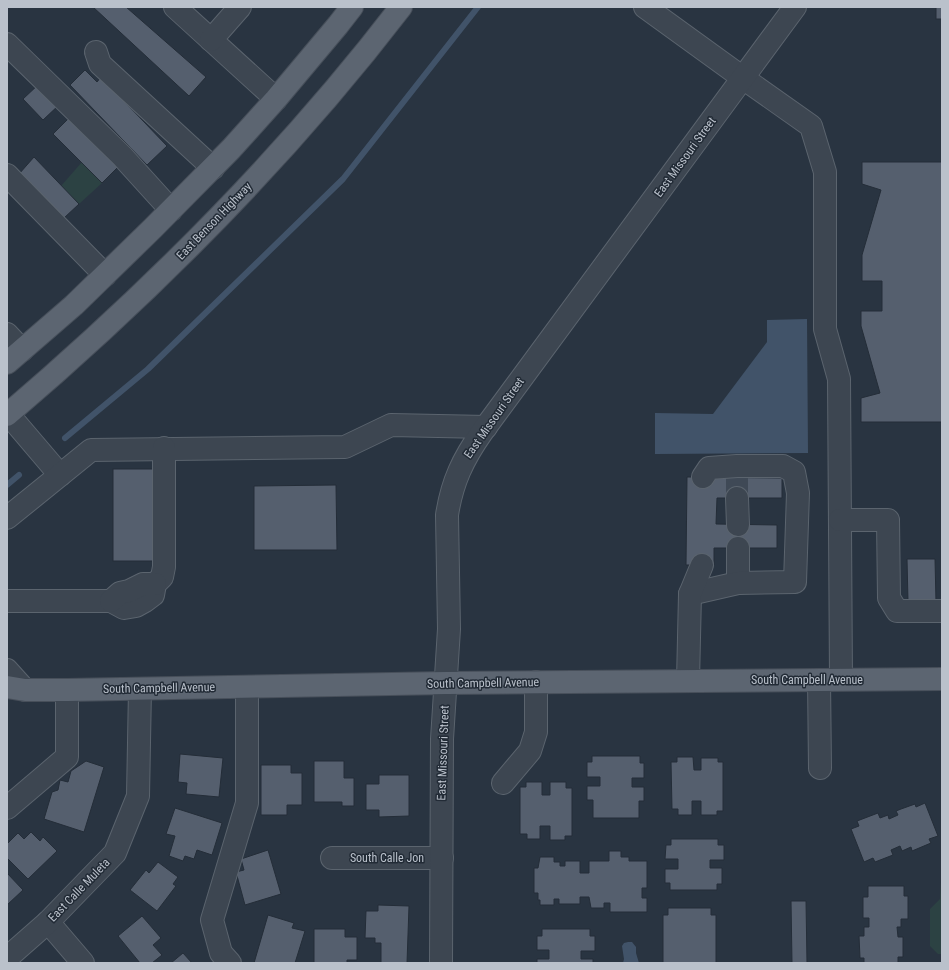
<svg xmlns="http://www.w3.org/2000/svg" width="949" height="970" font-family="'Roboto Condensed',sans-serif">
<rect width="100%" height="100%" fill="#293441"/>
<g fill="#2c4243">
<path d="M 82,162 L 102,183 L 79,204 L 61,186 Z"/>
<path d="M 941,881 L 942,954 L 938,954 L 930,946 L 930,909 L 940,899 Z"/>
</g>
<g fill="#415369">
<path d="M 807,319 L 808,453 L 655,454 L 655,413 L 713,414 L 767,342 L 767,320 Z"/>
<path d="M 628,942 L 632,942 L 636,947 L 636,953 L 639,963 L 623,963 L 624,959 L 622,946 L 624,943 Z"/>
</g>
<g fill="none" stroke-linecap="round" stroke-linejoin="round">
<g stroke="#415369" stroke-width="6">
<path d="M 65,438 L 148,369 L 343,179 L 478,7"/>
<path d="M 7,485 L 19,475"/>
</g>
</g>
<g fill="#555f6e" stroke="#242d38">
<path d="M 93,7 L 126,7 L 206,77 L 189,96 Z"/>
<rect x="936" y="7" width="6" height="12"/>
<path d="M 85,70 L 97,82 L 101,77 L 167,146 L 147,165 L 70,85 Z"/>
<path d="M 40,83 L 60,104 L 43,120 L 23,99 Z"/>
<path d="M 71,116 L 120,165 L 102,183 L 53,134 Z"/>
<path d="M 34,157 L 79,204 L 64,218 L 19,174 Z"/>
<path d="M 862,162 L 942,162 L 942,422 L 861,422 L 861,398 L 880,393 L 861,326 L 861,311 L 882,311 L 882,281 L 862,281 L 862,255 L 881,190 L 862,184 Z"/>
<rect x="113" y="469" width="41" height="92"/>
<path d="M 687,477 L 782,478 L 782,498 L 717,498 L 716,524 L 777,525 L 777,548 L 714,548 L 714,565 L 686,565 Z"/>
<path d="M 336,485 L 337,550 L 254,550 L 254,486 Z"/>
<path d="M 907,559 L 935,559 L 936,602 L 908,602 Z"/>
<path d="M 180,754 L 223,758 L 219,797 L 186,794 L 187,783 L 178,782 Z"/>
<path d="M 592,756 L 640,756 L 640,763 L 644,763 L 644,778 L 632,778 L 632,787 L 644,787 L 644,801 L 639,801 L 639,818 L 593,818 L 593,800 L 587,800 L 587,786 L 600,786 L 600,777 L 587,777 L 587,762 L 592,762 Z"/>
<path d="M 677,757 L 693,757 L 694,770 L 701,770 L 701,758 L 718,758 L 718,762 L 723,762 L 723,811 L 717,811 L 717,815 L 701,815 L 701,801 L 692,801 L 692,815 L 678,815 L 678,809 L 672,809 L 671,762 L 677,762 Z"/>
<path d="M 86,761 L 104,767 L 84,832 L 44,819 L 52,792 L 58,790 L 60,780 L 68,782 L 71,771 Z"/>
<path d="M 314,761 L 344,761 L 344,778 L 354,778 L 354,806 L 342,806 L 342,802 L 314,802 Z"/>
<path d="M 261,765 L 291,765 L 291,773 L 302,773 L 302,805 L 287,805 L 287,815 L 261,815 Z"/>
<path d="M 379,775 L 409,775 L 409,816 L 379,817 L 379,810 L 366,810 L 366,784 L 379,784 Z"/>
<path d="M 526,782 L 542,782 L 542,795 L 550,795 L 550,782 L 566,782 L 566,788 L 572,788 L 572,836 L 565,836 L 565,840 L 550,840 L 550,826 L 540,826 L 540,839 L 527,839 L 527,834 L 520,834 L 520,787 L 526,787 Z"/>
<path d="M 925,803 L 938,836 L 929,839 L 931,843 L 912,851 L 911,847 L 902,851 L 900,846 L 891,850 L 893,855 L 875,862 L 873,858 L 864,862 L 851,829 L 859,826 L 857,821 L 878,813 L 880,818 L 888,815 L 889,819 L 898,815 L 896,811 L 901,809 L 915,804 L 916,807 Z"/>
<path d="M 175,808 L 222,823 L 212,855 L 197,850 L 194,859 L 185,856 L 183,861 L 169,856 L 175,836 L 166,834 Z"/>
<path d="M 31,832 L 40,841 L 43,837 L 57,851 L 28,879 L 7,858 L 7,844 L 18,833 L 24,839 Z"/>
<path d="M 671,839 L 718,839 L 718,845 L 724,845 L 724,860 L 710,860 L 710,868 L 722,868 L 722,884 L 717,884 L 717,890 L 670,890 L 670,883 L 665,883 L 665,869 L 678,869 L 678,859 L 665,859 L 666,845 L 671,845 Z"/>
<path d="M 268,850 L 281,894 L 245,905 L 236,872 L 244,870 L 241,859 Z"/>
<path d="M 609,851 L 621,851 L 621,857 L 629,857 L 629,861 L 647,861 L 647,888 L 642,888 L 642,898 L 647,898 L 647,912 L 610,912 L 610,903 L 604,903 L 604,908 L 591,908 L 589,897 L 580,897 L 580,904 L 559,904 L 559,899 L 554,899 L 554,905 L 540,905 L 540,900 L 538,900 L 538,893 L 534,893 L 534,868 L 538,868 L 540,857 L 554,857 L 554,862 L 560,862 L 560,866 L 565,866 L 565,861 L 580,861 L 580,873 L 589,873 L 589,861 L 609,861 Z"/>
<path d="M 158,862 L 178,877 L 173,884 L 176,886 L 157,911 L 130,890 L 146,870 L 149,873 Z"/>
<path d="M 7,873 L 23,890 L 7,905 Z"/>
<path d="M 868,886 L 904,886 L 904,896 L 908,896 L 908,919 L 901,919 L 901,927 L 897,927 L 898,937 L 903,937 L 903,957 L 898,957 L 898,963 L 864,963 L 864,958 L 860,958 L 859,936 L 864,936 L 864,927 L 869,927 L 869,918 L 863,918 L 863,897 L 868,897 Z"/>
<path d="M 791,901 L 806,901 L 807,963 L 792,963 Z"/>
<path d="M 378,905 L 409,906 L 407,963 L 381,963 L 381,943 L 375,943 L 375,938 L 365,938 L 366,911 L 378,911 Z"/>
<path d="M 668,908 L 711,908 L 711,915 L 716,915 L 716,963 L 663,963 L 663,915 L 668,915 Z"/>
<path d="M 268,915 L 294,923 L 292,928 L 305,931 L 295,963 L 254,963 Z"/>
<path d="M 142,916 L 161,938 L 153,945 L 162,955 L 152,963 L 140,963 L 118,936 Z"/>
<path d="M 314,929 L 345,929 L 345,937 L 357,937 L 357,960 L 347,960 L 347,963 L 314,963 Z"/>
<path d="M 542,929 L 590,929 L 590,936 L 595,936 L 595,951 L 581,951 L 581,959 L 593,959 L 593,963 L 537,963 L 537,959 L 549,959 L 549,950 L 537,950 L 537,936 L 542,936 Z"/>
<path d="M 183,953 L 192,963 L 171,963 Z"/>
</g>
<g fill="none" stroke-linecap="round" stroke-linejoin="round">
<path stroke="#3f4956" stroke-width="22" stroke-dasharray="22 11" stroke-linecap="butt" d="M 737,478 L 737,498"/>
<g stroke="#5b646e" stroke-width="24">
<g id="minor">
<path d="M 175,7 L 276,99"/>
<path d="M 645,7 L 743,78 L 811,126 L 825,172 L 825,329 L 839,379 L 841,679"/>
<path d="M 211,40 L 240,7"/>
<path d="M 7,44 L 122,156 L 171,210"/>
<path d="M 96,52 L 100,64 L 213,168"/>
<path d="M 7,175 L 105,275"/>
<path d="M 7,334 L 22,350"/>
<path d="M 8,414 L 60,475"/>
<path d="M 737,498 L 738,525"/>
<path d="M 7,518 L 91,450 L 345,447 L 391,425 L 486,427"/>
<path d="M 840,520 L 888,520 L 889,598 L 897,611 L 942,611"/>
<path d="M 738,548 L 738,583"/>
<path d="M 690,594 L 738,583 L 795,582 L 798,493 L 794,472 L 783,466 L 737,466 L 709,468 L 703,477"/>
<path d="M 7,601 L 111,601 L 124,608 L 136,606 L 145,601 L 153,595 L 155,584 L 162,577 L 164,567 L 164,448"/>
<path d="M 111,601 L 120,593 L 129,591 L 143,584 L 155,584"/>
<path d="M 7,670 L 25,690"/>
<path d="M 819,680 L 820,768"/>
<path d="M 688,681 L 690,594 L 702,565"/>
<path d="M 503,783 L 530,751 L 536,732 L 536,682"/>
<path d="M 7,808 L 67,757 L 67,690"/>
<path d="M 332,858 L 442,858"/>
<path d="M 48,922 L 83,963"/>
<path d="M 7,958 L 48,922 L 115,853 L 138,796 L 140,689"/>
<path d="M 230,963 L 221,953 L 212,920 L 247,803 L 247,687"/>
<path d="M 441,963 L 442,739 L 449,629 L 447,515 C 452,482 463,459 482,432 L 795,7"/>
</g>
</g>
<g stroke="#474f5a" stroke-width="24">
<g id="major">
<path d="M 7,363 L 74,305 L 153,228 L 231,149 L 276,99 L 338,25 L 352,7"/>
<path d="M 7,415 C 151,292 286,157 401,7"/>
<path d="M 7,687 L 25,690 L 67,690 L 446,683 L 942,679"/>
</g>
</g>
<use href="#minor" stroke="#3d4651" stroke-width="22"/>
<use href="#major" stroke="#5c6571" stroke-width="22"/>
</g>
<g text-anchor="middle" stroke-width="3" stroke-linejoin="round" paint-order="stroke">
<g font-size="12" fill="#bac1cb" stroke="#222b36">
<text transform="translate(685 157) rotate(-54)" y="4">East Missouri Street</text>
<text transform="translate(214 221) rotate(-46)" y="4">East Benson Highway</text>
<text transform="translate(494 418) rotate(-55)" y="4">East Missouri Street</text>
<text x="807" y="684">South Campbell Avenue</text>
<text transform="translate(483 683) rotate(-1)" y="4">South Campbell Avenue</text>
<text transform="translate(159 688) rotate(-1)" y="4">South Campbell Avenue</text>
<text transform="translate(443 753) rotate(-88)" y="4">East Missouri Street</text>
<text x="387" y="862">South Calle Jon</text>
<text transform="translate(79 890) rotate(-46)" y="4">East Calle Muleta</text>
</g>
</g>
<rect width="949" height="970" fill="none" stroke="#bac1cb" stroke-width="16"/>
</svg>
